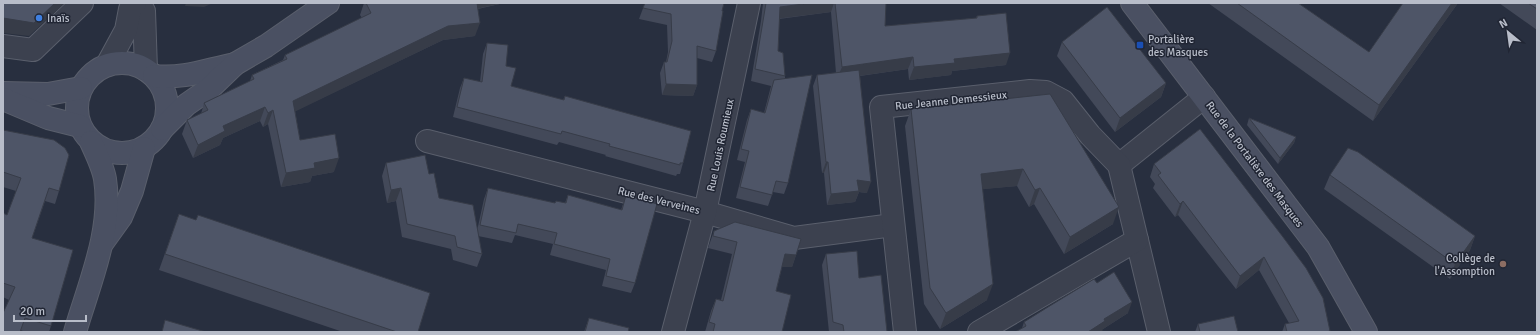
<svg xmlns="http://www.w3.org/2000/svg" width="1540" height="335" font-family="Signika,sans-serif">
<rect width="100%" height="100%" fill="#282f3f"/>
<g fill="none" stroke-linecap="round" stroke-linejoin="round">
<g stroke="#5a5f6c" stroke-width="24">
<g id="street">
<path d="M 139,3 L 144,11 L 146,70"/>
<path d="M 3,46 L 33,50 L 82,3"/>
<path d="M 107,65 L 126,30 L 130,9 L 135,3"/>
<path d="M 427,141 L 705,212 L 794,238 L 893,225"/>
<path d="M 1119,165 L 1204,97"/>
<path d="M 1137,240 L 1159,332"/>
<path d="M 673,332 L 705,212 L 749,3"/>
<path d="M 905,332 L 881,107 L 1030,91 L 1046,92 L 1063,101 L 1090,135 L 1119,165 L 1137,240 L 979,332"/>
</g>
</g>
<g stroke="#5a5f6c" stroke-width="24">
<g id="secondary">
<path d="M 1132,3 L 1318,247 L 1366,332"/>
<circle cx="122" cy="108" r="45"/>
<path d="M 154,76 C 185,79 205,70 235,64"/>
<path d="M 3,93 L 48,94 L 81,88"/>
<path d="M 3,99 L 48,118 L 80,126"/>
<path d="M 162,129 L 186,105 L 209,89 L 235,64 L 266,46 L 328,3"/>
<path d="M 103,242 L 121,217 L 132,191 L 144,148"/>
<path d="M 75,332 C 89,284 113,230 105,179 C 103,167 96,153 91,142"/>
</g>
</g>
<use href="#street" stroke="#3c414f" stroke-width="22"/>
<use href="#secondary" stroke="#4a5062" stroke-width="22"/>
</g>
<g fill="#434959">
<path d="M 364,3 L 504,3 L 478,9 L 475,36 L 443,40 L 295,111 L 300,140 L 334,172 L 312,176 L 310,182 L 281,187 L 268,124 L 263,127 L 260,121 L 223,138 L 220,145 L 193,158 L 182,134 L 187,120 L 201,114 L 204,103 L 250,81 L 252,75 L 283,60 L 285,55 L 362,18 L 360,15 Z"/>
<path d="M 645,3 L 722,11 L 716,51 L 712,62 L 697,58 L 697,85 L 693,96 L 662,95 L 660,73 L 664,62 L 666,62 L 668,52 L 667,25 L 639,19 Z"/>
<path d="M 763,3 L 886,3 L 885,26 L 976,18 L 977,16 L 1006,65 L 952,71 L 951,75 L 909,80 L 908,69 L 860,76 L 867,193 L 859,192 L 855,202 L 827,205 L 824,173 L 822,173 L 813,86 L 817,75 L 836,73 L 831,12 L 779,19 L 778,51 L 785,76 L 785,78 L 788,183 L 784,194 L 773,192 L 768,206 L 736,198 L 745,162 L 737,160 L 747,120 L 751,109 L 764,113 L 771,86 L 751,81 L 761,21 Z"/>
<path d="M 1208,3 L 1298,3 L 1369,52 L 1403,3 L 1458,3 L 1373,121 Z"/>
<path d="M 1499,3 L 1537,3 L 1537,30 Z"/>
<path d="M 1062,42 L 1166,83 L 1161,97 L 1115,132 L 1057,56 Z"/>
<path d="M 487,43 L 506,66 L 511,86 L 563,100 L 565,96 L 683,163 L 680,174 L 677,174 L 676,176 L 605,156 L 606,155 L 559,142 L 557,145 L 453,117 L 460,88 L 464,78 L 480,82 L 483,54 Z"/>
<path d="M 1050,94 L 1113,224 L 1064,254 L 1034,204 L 1029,207 L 1017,186 L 982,189 L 987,300 L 940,329 L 924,304 L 905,126 L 911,109 Z"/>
<path d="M 1249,118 L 1296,137 L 1294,143 L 1278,164 L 1247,125 Z"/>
<path d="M 1200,129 L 1330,331 L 1330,332 L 1282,332 L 1285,324 L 1289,323 L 1259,270 L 1236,289 L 1178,215 L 1175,217 L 1153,188 L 1155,184 L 1150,177 L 1154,164 Z"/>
<path d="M 3,130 L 59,191 L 55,204 L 45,201 L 32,238 L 51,326 L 49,332 L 26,332 L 20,330 L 9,300 L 3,297 L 3,213 L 7,215 L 16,191 L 3,187 Z"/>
<path d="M 386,163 L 429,174 L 439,198 L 477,231 L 484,199 L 488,188 L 555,203 L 565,203 L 568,195 L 621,210 L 626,195 L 635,283 L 631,293 L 602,286 L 606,270 L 550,255 L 553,244 L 515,235 L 512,243 L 478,236 L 482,254 L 477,267 L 453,260 L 451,249 L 402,237 L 396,201 L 387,203 L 382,176 Z"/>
<path d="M 1330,175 L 1475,236 L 1470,250 L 1450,279 L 1324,189 Z"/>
<path d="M 179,214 L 418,332 L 343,332 L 159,270 Z"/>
<path d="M 714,231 L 796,255 L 792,267 L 782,267 L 776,291 L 782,332 L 705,332 L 711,311 L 716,299 L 721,300 L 732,254 L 708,248 Z"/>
<path d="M 826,254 L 859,278 L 887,332 L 829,332 L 822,265 Z"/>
<path d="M 1097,283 L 1128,313 L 1103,329 L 1022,328 L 1024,322 Z"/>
<path d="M 589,318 L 628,332 L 584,332 Z"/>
<path d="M 1198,324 L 1238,332 L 1195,332 Z"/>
</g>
<g fill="#373c48">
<path d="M 55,3 L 65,3 L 29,36 L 3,33 L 3,18 Z"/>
<path d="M 186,3 L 213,3 L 204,7 L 185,6 Z"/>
<path d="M 474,3 L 504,3 L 471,10 Z"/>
<path d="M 811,3 L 834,3 L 831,12 L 775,19 L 780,7 Z"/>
<path d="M 1452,3 L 1458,3 L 1373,121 L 1379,105 Z"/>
<path d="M 480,23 L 475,36 L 443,40 L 288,115 L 293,101 L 448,26 Z"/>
<path d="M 1010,53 L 1006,65 L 952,71 L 951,75 L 909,80 L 914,67 L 954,59 Z"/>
<path d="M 913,57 L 908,69 L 837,79 L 842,67 Z"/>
<path d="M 1166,83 L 1161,97 L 1115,132 L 1120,118 Z"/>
<path d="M 666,84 L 697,85 L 693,96 L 662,95 Z"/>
<path d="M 265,107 L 260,121 L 223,138 L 220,145 L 193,158 L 198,145 L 223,126 Z"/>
<path d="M 273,110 L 268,124 L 263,127 L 268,113 Z"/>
<path d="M 1296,137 L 1294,143 L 1278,164 L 1280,158 Z"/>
<path d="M 339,158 L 334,172 L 312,176 L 310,182 L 281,187 L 286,173 L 314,163 Z"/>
<path d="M 826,162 L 828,162 L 824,173 L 822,173 Z"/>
<path d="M 1023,169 L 1017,186 L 975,190 L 981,174 Z"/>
<path d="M 857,180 L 871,182 L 867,193 L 859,192 L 855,202 L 827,205 L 831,194 Z"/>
<path d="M 401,188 L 396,201 L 387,203 L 391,190 Z"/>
<path d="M 1040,188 L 1034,204 L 1029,207 L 1035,190 Z"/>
<path d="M 1183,201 L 1178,215 L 1175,217 L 1180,204 Z"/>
<path d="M 1119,207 L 1113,224 L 1064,254 L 1070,237 Z"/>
<path d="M 1475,236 L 1470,250 L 1450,279 L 1455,264 Z"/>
<path d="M 785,254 L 796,255 L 792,267 L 780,267 Z"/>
<path d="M 1264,257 L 1259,270 L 1236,289 L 1240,276 Z"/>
<path d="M 993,284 L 987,300 L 940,329 L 946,313 Z"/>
<path d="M 1132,302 L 1128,313 L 1103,329 L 1102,332 L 1088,332 L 1104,319 Z"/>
</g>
<g fill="#4e5567" stroke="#373c48">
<path d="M 3,3 L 55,3 L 34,23 L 3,18 Z"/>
<path d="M 366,3 L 477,3 L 480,23 L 448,26 L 293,101 L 300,140 L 335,134 L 339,158 L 314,163 L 315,168 L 286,173 L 273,110 L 268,113 L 265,107 L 223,126 L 225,131 L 198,145 L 187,120 L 208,110 L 204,103 L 254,79 L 252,75 L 287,59 L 285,55 L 371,13 Z"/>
<path d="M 645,3 L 724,3 L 722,11 L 723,11 L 716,51 L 697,46 L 697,85 L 666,84 L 664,62 L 667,62 L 672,41 L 671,14 L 643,8 Z"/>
<path d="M 766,3 L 811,3 L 780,7 L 778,51 L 783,53 L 785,76 L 755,69 Z"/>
<path d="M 835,3 L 886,3 L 885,26 L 977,18 L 977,16 L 1006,13 L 1010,53 L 954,59 L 955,63 L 914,67 L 913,57 L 842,67 Z"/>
<path d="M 1237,3 L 1298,3 L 1369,52 L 1403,3 L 1452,3 L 1379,105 Z"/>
<path d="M 1528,3 L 1537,3 L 1537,9 Z"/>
<path d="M 1107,7 L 1166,83 L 1120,118 L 1062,42 Z"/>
<path d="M 487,43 L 508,45 L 506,66 L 516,68 L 511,86 L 564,100 L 565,96 L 691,131 L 683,163 L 680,163 L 680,165 L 609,146 L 610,144 L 562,131 L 561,134 L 457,107 L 464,78 L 482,82 Z"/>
<path d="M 859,70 L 871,182 L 857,180 L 859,191 L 831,194 L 828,162 L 826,162 L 817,75 Z"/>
<path d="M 812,75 L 788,183 L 776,181 L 772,195 L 740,187 L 749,151 L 741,149 L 751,109 L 765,113 L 774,80 Z"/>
<path d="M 1050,94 L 1119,207 L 1070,237 L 1040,188 L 1035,190 L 1023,169 L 981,174 L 993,284 L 946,313 L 930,288 L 911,109 Z"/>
<path d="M 1249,118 L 1296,137 L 1280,158 Z"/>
<path d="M 1200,129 L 1283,237 L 1306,268 L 1323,298 L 1330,331 L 1326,332 L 1287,332 L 1285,324 L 1299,321 L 1264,257 L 1240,276 L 1183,201 L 1180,204 L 1158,175 L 1161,173 L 1154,164 Z"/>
<path d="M 3,130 L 54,140 L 65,148 L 69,155 L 59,191 L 49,188 L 32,238 L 73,250 L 51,326 L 25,318 L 20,332 L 3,332 L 3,313 L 15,287 L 3,283 L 3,213 L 7,215 L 21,178 L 3,172 Z"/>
<path d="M 1348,148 L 1358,152 L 1475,236 L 1455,264 L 1330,175 Z"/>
<path d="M 425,155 L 429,174 L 434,173 L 439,198 L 473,205 L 482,254 L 457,247 L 455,236 L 407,224 L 401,188 L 391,190 L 386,163 Z"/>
<path d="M 488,188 L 555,203 L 556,201 L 566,203 L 568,195 L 622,210 L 626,195 L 657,204 L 635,283 L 606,276 L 610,259 L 554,244 L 557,233 L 518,224 L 516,233 L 480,225 Z"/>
<path d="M 179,214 L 196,220 L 198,215 L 430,293 L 418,332 L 397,332 L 165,254 Z"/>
<path d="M 735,222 L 801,239 L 796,255 L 785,254 L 776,291 L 791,295 L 782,332 L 713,332 L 715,324 L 709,322 L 716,299 L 723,301 L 737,242 L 713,236 L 714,231 Z"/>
<path d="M 857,251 L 859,278 L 881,275 L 887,332 L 844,332 L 843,325 L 833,322 L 826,254 Z"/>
<path d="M 1114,272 L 1132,302 L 1104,319 L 1105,321 L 1088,332 L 1015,332 L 1026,326 L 1024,322 L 1048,307 L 1094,279 L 1097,283 Z"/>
<path d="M 1234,316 L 1238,332 L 1200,332 L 1198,324 Z"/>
<path d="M 589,318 L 629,328 L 628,332 L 585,332 Z"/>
<path d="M 165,320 L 206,332 L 162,332 Z"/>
</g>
<circle fill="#3f7fe0" stroke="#212634" stroke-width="1.5" cx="39" cy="18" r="4"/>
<rect fill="#1a4fb4" stroke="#212634" stroke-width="1.5" x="1136" y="41" width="8" height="8" rx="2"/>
<circle fill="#8d6e63" stroke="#212634" stroke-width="1.5" cx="1503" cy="264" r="4"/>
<g text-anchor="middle" stroke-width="3" stroke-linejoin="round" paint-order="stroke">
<g font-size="11" fill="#b8bdc9" stroke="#212634" text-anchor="start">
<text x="47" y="22">Inaïs</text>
<text x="1148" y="43">Portalière<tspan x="1148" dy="13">des Masques</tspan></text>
<text x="1495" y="262" text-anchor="end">Collège de<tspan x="1495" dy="13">l'Assomption</tspan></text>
</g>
<g font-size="11" fill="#b8bdc9" stroke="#212634">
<text transform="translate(951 100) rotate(-6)" y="4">Rue Jeanne Demessieux</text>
<text transform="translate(720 145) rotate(-78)" y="4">Rue Louis Roumieux</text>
<text transform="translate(1255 164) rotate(53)" y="4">Rue de la Portalière des Masques</text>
<text transform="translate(659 200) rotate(14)" y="4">Rue des Verveines</text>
</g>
</g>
<rect width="1540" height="335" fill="none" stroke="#b8bdc9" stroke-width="8"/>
<g transform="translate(1508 32) rotate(331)" stroke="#212634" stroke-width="3" paint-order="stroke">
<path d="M0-3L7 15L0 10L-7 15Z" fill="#b8bdc9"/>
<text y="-6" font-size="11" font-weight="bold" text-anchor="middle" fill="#b8bdc9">N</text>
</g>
<path d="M14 315v6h72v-6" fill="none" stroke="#b8bdc9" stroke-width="2"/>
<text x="20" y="315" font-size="12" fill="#b8bdc9" stroke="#212634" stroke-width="3" paint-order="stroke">20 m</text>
</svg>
